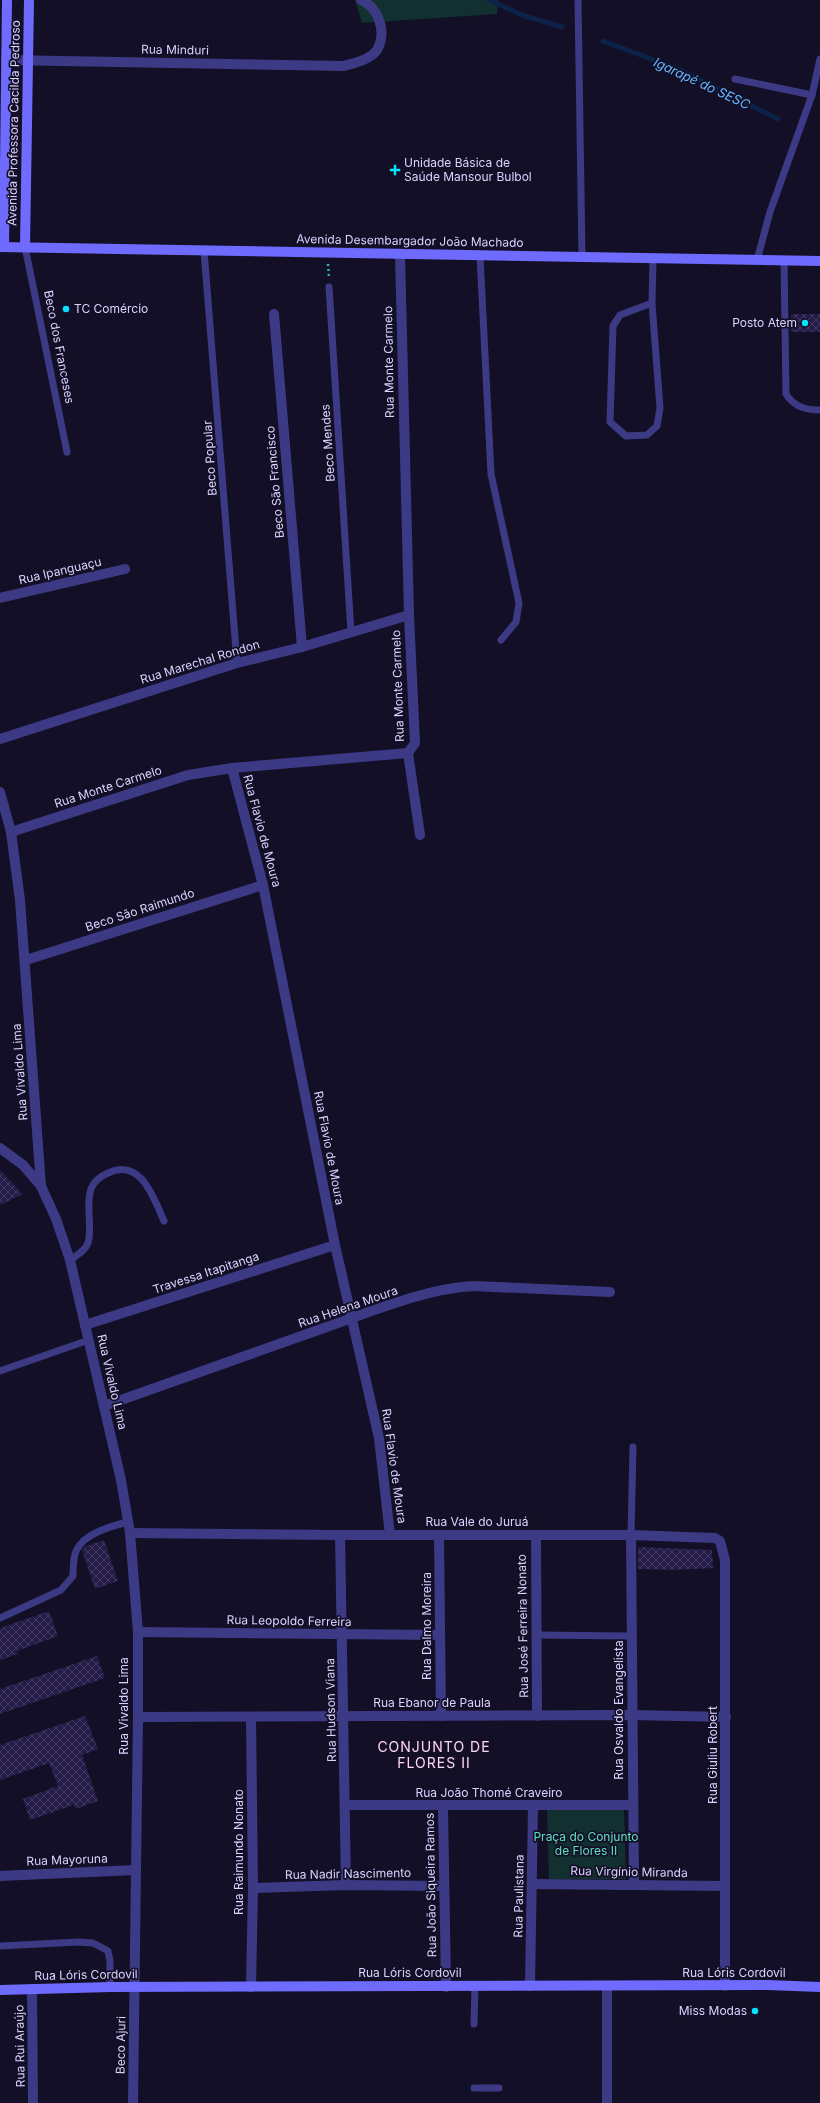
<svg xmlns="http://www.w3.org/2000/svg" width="820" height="2103" font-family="Inter,sans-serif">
<defs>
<pattern id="building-cross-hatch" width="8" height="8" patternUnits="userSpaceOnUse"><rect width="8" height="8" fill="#241b47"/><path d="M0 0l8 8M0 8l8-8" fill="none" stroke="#433b63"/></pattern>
</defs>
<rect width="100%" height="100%" fill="#130f26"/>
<g fill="#12302f">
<path d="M 355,0 L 498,0 L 497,14 L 362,23 Z"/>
<path d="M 547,1809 L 624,1809 L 626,1879 L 549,1879 Z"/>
</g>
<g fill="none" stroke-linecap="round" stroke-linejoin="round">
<g stroke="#0c2248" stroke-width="5">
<path d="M 489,0 L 522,15 L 562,27"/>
<path d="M 603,41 L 678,69 L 778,119"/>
</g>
</g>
<g fill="url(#building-cross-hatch)">
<rect x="791" y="314" width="29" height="18"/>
<path d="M 0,1170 L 23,1194 L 0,1205 Z"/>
<path d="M 104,1540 L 118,1581 L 95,1589 L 82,1550 L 86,1546 Z"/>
<path d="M 638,1547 L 712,1550 L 713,1568 L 673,1570 L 638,1569 Z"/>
<path d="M 49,1611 L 58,1636 L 17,1651 L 18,1654 L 0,1660 L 0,1628 Z"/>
<path d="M 97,1656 L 105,1678 L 0,1714 L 0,1689 Z"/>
<path d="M 85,1716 L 98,1749 L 82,1755 L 98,1801 L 76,1809 L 74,1805 L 30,1820 L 23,1799 L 58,1786 L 49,1763 L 0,1780 L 0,1745 Z"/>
</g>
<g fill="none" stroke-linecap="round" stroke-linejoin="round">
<path stroke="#2fb8b0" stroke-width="2.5" stroke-dasharray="2 3" stroke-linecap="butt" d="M 328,264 L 329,277"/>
<g stroke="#3d3a85" stroke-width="7">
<path d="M 578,0 L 582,257"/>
<path d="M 735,79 L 812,95"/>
<path d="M 25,247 L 67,452"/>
<path d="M 204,251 L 237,663"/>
<path d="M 480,256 L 491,474 L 519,603 L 516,622 L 501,640"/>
<path d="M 757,260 L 770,212 L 812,95 L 820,59"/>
<path d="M 784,261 L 786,394 C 794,407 806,410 820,410"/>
<path d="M 329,287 L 351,632"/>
<path d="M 652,303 L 620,315 L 613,326 L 610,422 L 626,436 L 647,435 L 657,426 L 660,408 L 652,303 L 653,258"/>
<path d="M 70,1260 C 77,1255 85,1251 88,1243 C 93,1226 85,1206 91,1189 C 94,1180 101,1176 108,1173 C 141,1157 154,1199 164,1221"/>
<path d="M 0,1371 L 89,1340"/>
<path d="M 631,1535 L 633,1447"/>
<path d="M 0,1618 L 61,1590 L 73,1576 C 73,1568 73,1559 76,1551 C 84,1533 112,1526 128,1522"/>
<path d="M 536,1635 L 631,1636"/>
<path d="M 0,1946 L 79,1942 L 93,1943 L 108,1951 L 110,1961 L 110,1987"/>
<path d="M 474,2024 L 475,1986"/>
<path d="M 474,2088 L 499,2088"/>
</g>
<g stroke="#3d3a85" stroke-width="10">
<path d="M 6,60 L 344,66 C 354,63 370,60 377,50 C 387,32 379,8 361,0"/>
<path d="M 274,314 L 302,647"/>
<path d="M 0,598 L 125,569"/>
<path d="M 0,739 L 237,663 L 302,647 L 409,615"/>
<path d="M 408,753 L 420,835"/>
<path d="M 232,768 L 263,885 L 335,1245 L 379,1438 L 390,1535"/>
<path d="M 0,792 L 11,832 L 20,900 L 41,1186 L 56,1219 L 70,1260 L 121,1480 L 130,1533 L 138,1632 L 138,1717 L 133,2103"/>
<path d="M 11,832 L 188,775 L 232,768 L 408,753 L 415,743 L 409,615 L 400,255"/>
<path d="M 26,960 L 263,885"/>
<path d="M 0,1148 L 23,1165 L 41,1186"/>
<path d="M 85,1325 L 335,1245"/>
<path d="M 104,1406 C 178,1380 251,1354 324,1328 C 371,1312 423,1289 473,1286 L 610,1292"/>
<path d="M 130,1533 L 340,1535 L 631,1535 L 715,1538 L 720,1541 L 725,1560 L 725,1986"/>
<path d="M 340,1535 L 346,1885"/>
<path d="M 439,1535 L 441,1716"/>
<path d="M 536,1535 L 537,1716"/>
<path d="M 631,1535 L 634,1885"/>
<path d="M 138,1632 L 440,1635"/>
<path d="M 138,1717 L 632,1715 L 726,1717"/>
<path d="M 251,1717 L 253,1888 L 251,1987"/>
<path d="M 345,1805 L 633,1805"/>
<path d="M 443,1806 L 446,1987"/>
<path d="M 0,1876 L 135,1870"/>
<path d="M 533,1884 L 725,1886"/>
<path d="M 253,1888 L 346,1885 L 444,1886"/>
<path d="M 530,1986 L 533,1805"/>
<path d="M 32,1989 L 33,2103"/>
<path d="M 607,2103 L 607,1986"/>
</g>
<g stroke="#6f6bff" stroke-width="10">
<path d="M 0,247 L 820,261"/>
<path d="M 4,247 L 7,0"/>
<path d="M 25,247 L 29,0"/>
<path d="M 0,1990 L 110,1987 L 767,1985 L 820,1987"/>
</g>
</g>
<g fill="#00e5ff" stroke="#130f26" stroke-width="1.5">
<path d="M393 164h4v4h4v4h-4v4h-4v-4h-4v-4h4z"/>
<circle cx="66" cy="309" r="4"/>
<circle cx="805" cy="323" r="4"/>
<circle cx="755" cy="2011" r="4"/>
</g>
<g text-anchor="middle" stroke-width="3.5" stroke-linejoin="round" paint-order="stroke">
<g font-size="12" fill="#d9d4ff" stroke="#130f26">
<text transform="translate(175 50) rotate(1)" y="4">Rua Minduri</text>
<text transform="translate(14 123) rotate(-89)" y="4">Avenida Professora Cacilda Pedroso</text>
<text transform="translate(410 241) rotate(1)" y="4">Avenida Desembargador João Machado</text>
<text transform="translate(59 347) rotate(79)" y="4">Beco dos Franceses</text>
<text transform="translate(389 362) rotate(-91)" y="4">Rua Monte Carmelo</text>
<text transform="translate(328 443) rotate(-94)" y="4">Beco Mendes</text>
<text transform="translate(210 458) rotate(-94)" y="4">Beco Popular</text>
<text transform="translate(275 482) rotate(-95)" y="4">Beco São Francisco</text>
<text transform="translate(60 571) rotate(-13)" y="4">Rua Ipanguaçu</text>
<text transform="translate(200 662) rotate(-17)" y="4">Rua Marechal Rondon</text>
<text transform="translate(398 686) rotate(-92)" y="4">Rua Monte Carmelo</text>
<text transform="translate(108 787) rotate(-18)" y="4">Rua Monte Carmelo</text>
<text transform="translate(262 831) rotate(75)" y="4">Rua Flavio de Moura</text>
<text transform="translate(140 910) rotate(-18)" y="4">Beco São Raimundo</text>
<text transform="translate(20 1072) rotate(-94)" y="4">Rua Vivaldo Lima</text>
<text transform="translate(329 1148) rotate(79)" y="4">Rua Flavio de Moura</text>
<text transform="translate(206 1273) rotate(-18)" y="4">Travessa Itapitanga</text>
<text transform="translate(348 1307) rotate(-19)" y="4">Rua Helena Moura</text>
<text transform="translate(112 1382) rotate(77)" y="4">Rua Vivaldo Lima</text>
<text transform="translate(394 1466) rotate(82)" y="4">Rua Flavio de Moura</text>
<text x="477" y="1526">Rua Vale do Juruá</text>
<text transform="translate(289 1621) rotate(1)" y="4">Rua Leopoldo Ferreira</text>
<text transform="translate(427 1626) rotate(-90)" y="4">Rua Dalmo Moreira</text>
<text transform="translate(523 1626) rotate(-91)" y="4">Rua José Ferreira Nonato</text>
<text x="432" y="1707">Rua Ebanor de Paula</text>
<text transform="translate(124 1706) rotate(-90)" y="4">Rua Vivaldo Lima</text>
<text transform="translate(331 1710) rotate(-91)" y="4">Rua Hudson Viana</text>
<text transform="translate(619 1710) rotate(-90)" y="4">Rua Osvaldo Evangelista</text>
<text transform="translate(713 1755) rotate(-90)" y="4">Rua Giuliu Robert</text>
<text x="489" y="1797">Rua João Thomé Craveiro</text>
<text transform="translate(239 1852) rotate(-90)" y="4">Rua Raimundo Nonato</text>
<text transform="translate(67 1860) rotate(-2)" y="4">Rua Mayoruna</text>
<text transform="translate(629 1872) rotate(1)" y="4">Rua Virgínio Miranda</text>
<text transform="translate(348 1874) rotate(-1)" y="4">Rua Nadir Nascimento</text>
<text transform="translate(431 1885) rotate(-91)" y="4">Rua João Siqueira Ramos</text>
<text transform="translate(519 1896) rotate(-89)" y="4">Rua Paulistana</text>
<text x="410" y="1977">Rua Lóris Cordovil</text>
<text x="734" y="1977">Rua Lóris Cordovil</text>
<text transform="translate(86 1975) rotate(-1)" y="4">Rua Lóris Cordovil</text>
<text transform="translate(121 2045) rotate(-89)" y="4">Beco Ajuri</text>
<text transform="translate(20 2046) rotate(-91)" y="4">Rua Rui Araújo</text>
</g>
<g font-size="12" fill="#d9d4ff" stroke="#130f26" text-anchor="start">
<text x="404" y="167">Unidade Básica de<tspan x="404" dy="14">Saúde Mansour Bulbol</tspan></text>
<text x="74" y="313">TC Comércio</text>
<text x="797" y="327" text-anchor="end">Posto Atem</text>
<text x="747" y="2015" text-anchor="end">Miss Modas</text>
</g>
<g font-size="12" fill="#5fe0c0" stroke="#130f26">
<text x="586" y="1841">Praça do Conjunto<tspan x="586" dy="14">de Flores II</tspan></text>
</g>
<g font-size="13" font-style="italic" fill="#62b6ff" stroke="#130f26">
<text transform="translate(702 83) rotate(25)" y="5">Igarapé do SESC</text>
</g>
<g font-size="14" letter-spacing="1" fill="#ffd6f0" stroke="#130f26">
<text x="434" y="1752">CONJUNTO DE<tspan x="434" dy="16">FLORES II</tspan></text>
</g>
</g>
</svg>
